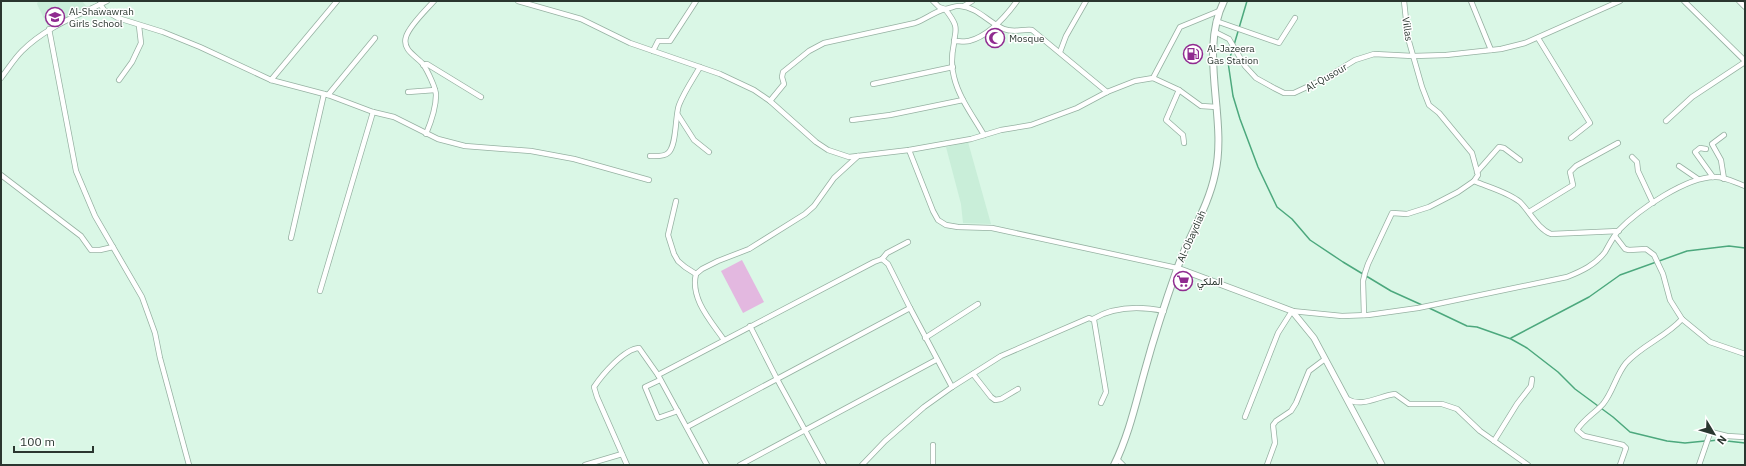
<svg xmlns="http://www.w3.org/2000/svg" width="1746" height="466" font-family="'IBM Plex Sans',Vazirmatn,sans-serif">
<rect width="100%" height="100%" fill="#daf7e6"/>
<g fill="#c9eed9">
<path d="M 38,1 L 82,1 L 87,7 L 48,27 L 37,4 Z"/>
<path d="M 968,142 L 991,224 L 963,223 L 961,204 L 946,147 Z"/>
</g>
<path fill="#e3b8e0" d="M 742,260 L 764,302 L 743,313 L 721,271 Z"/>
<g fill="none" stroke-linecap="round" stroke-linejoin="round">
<g stroke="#4ca87d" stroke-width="1.5">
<path d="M 1234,45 L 1247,1"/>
<path d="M 1233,49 L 1228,62 L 1233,96 L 1240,119 L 1258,167 L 1277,207 L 1292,219 L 1310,240 L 1343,262 L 1391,291 L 1422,305"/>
<path d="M 1427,307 L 1467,326 L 1477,327 L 1511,339 L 1527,348 L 1558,372 L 1575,389 L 1613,417 L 1630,432 L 1667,441 L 1685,443 L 1705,441"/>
<path d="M 1511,338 L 1589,297 L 1620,275 L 1687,251 L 1729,246 L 1745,248"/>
<path d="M 1709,441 L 1718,440 L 1745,443"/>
</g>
<g stroke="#96b1a2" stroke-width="6">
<g id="minor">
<path d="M 518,1 L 581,19 L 630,43 L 720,74 L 754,90 L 770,101 L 816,142 L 828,150 L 849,157 L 909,150 L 971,139 L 1001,130 L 1031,125 L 1077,108 L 1107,92 L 1135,81 L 1153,78 L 1180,27 L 1219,11"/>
<path d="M 933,1 L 939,7 L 945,9 C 950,9 955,5 960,6 C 977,7 989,23 1004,29 C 1013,33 1023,29 1032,30 L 1107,92"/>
<path d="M 1404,1 L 1408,38 L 1422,87 L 1429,105 L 1439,113 L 1472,153 L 1478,175 L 1474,181 C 1488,187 1508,192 1520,202 C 1530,212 1538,229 1551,234 L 1619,231"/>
<path d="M 1471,1 L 1491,50"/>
<path d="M 1684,1 L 1745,61"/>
<path d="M 1739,1 L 1745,7"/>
<path d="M 100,4 L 104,10 L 118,18 L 163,32 L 200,47 L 271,80 L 328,95 L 373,112 L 394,117 L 438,139 L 465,146 L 531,151 L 574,159 L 649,180"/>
<path d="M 964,6 L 972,1"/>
<path d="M 1216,21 L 1279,43 L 1295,18"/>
<path d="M 49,29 L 76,171 L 95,216 L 142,297 L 155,333 L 160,358 L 189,465"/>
<path d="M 1215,32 L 1229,39 L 1245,66 L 1256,78 L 1274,88 L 1284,93 L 1294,93 L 1324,79 L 1355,60 L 1374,54 L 1413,56 L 1446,55 L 1501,49 L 1525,43 L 1620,1"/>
<path d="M 1538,38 L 1590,123 L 1571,138"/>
<path d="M 954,41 C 959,41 965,42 969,41 C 989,36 1006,16 1017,1"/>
<path d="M 653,51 L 658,41 L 670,41 L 696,1"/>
<path d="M 1060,52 L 1066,36 L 1086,1"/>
<path d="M 423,65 L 427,64 L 481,97"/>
<path d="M 1,78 C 8,69 14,59 22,51 C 46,27 77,16 107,1"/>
<path d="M 1153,78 L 1179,90 L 1201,106 L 1217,107"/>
<path d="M 119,80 L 132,62 L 141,43 L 139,26"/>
<path d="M 271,80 L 337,1"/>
<path d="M 873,84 L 953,67"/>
<path d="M 1179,90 L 1166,120 L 1183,135 L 1184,143"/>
<path d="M 408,92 L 435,90"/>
<path d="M 328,95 L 375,38"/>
<path d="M 770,101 L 784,84 L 782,77 L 783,72 L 809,51 L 824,43 L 915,23 C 926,19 934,12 945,9 C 949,14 953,19 955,25 C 957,32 954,37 954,43 C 952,53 951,67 954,77 C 959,98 973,116 984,135"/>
<path d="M 678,115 L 694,140 L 709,152"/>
<path d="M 852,120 L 890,115 L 963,100"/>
<path d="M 1666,121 L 1692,97 L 1745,62"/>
<path d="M 426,134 C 431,122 436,108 436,95 C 436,88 427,70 423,64 C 416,56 402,50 406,37 C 409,26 426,10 434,1"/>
<path d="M 1724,135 L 1712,144 L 1721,160 L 1724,179"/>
<path d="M 1706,149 L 1700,148 L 1695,152 L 1713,177"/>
<path d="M 909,150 L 933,211 L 938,220 L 946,225 L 958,227 L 992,228 L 1177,268"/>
<path d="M 650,156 C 656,156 664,157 668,153 C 677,146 675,115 679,105 C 684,92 693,79 700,67"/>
<path d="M 1632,157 L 1637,162 L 1638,171 L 1653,203"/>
<path d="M 1679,166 L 1698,179"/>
<path d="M 1477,172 L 1499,147 L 1504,148 L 1520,160"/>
<path d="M 1,175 L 81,236 L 91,250 L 100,250 L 113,247"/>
<path d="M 676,201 L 668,235 L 674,254 L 678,261 L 685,267 L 696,274"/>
<path d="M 1529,212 L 1573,185 L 1570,172 L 1576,166 L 1618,143"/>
<path d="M 1615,236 L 1625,249 L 1629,250 L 1646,249 L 1654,255 L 1663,274 L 1670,300 L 1682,319 L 1710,342 L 1745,354"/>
<path d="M 291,238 L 324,94"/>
<path d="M 882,259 L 887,253 L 908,242"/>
<path d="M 320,291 L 373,112"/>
<path d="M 1364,315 L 1363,281 L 1365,273 L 1368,264 L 1392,213 L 1407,214 L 1429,207 L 1458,192 L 1474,181"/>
<path d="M 1093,319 C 1115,306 1139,306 1164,311"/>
<path d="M 750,326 L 777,379 L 824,465"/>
<path d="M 925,338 L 978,304"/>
<path d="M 724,340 C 711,321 690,299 696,274 L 702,269 L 718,261 L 749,249 L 805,214 L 814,206 L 834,178 L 858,156"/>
<path d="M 973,374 L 991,397 L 995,400 L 1001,399 L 1018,389"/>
<path d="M 658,375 L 874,262 L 882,259 L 888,264 L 910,308 L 952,387"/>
<path d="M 660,380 L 645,387 L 658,418 L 678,411"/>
<path d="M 1347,399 C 1362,408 1379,396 1395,394 L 1409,404 L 1442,404 L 1457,409 L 1480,431 L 1528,465"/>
<path d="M 1245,417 L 1278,333 L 1292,311 L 1342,316 L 1368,315 L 1418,308 L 1567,277 C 1582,271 1595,265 1605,252 C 1609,245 1613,237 1618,231 C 1638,210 1687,176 1716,177 C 1725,177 1736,183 1745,186"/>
<path d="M 687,427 L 910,308"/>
<path d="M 1494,441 L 1517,404 L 1531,386 L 1532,379"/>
<path d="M 933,445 L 933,465"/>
<path d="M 1117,459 L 1123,465"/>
<path d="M 585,465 L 622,454"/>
<path d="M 627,465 L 597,397 L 594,387 C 602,375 624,349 639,348 L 658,375 L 707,465"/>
<path d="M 740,465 L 936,360"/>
<path d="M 862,465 L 885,441 L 924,407 L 952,387 L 1001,356 L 1089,318 L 1094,320 L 1106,392 L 1101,403"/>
<path d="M 1267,465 L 1275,443 L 1273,425 L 1276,421 L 1291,411 L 1296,403 L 1309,371 L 1325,359"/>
<path d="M 1620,465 L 1626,448 L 1623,445 L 1584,436 L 1577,430 C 1584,419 1595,413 1603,404 C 1613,392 1616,375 1626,363 C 1642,345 1666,337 1682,319"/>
<path d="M 1699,465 L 1709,436 L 1711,432 L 1727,436 L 1744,437"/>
</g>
</g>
<g stroke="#96b1a2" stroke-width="7">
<path id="tertiary" d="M 1177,268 L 1292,311 L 1314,338 L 1382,465"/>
</g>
<g stroke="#96b1a2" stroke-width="8">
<path id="secondary" d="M 1114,465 C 1129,435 1136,402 1145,370 C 1154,337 1165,303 1177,269 C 1188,237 1208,208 1215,174 C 1228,119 1198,53 1224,1"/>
</g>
<use href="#minor" stroke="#fff" stroke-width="4.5"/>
<use href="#tertiary" stroke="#fff" stroke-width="5.5"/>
<use href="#secondary" stroke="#fff" stroke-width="6"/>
</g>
<defs>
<g id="school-ring" transform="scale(1)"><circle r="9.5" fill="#fff" stroke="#902b90" stroke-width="1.5"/><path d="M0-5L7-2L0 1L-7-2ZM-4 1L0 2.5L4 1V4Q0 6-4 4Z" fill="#902b90"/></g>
<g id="mosque-ring" transform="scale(1)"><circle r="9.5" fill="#fff" stroke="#902b90" stroke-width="1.5"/><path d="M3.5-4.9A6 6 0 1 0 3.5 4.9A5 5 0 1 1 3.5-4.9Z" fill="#902b90"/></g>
<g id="fuel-ring" transform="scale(1)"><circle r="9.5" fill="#fff" stroke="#902b90" stroke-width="1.5"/><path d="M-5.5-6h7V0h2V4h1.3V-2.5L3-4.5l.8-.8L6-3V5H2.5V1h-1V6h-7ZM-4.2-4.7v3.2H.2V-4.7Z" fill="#902b90"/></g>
<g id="supermarket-ring" transform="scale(1)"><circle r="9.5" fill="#fff" stroke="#902b90" stroke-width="1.5"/><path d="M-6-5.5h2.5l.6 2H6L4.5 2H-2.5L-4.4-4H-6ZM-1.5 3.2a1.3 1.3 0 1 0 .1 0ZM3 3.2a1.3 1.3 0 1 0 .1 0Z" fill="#902b90"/></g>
</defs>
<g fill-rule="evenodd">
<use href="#school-ring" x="55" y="17"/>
<use href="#mosque-ring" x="995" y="38"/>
<use href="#fuel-ring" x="1193" y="54"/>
<use href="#supermarket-ring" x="1183" y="281"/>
</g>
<g text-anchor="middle" stroke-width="3" stroke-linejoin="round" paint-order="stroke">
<g font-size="10" fill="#2a362f" stroke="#fff" text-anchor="start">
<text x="69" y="15">Al-Shawawrah<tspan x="69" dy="12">Girls School</tspan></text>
<text x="1009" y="42">Mosque</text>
<text x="1207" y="52">Al-Jazeera<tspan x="1207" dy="12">Gas Station</tspan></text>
<text x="1197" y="285">الملكي</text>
</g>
<g font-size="10" fill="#2a362f" stroke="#fff">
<text transform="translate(1408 29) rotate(82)" y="4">Villas</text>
<text transform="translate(1326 77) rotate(-30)" y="4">Al-Qusour</text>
<text transform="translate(1191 236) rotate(-66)" y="4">Al-Obaydiah</text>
</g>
</g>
<rect width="1746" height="466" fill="none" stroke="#2a362f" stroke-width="4"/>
<g transform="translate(1714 434) rotate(128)" stroke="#ffffff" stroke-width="3" paint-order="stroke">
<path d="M0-3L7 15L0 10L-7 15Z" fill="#2a362f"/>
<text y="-6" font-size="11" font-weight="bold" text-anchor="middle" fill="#2a362f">N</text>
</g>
<path d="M14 446v6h79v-6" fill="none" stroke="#2a362f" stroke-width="2"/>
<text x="20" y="446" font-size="12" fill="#2a362f" stroke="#ffffff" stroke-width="3" paint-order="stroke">100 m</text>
</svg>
